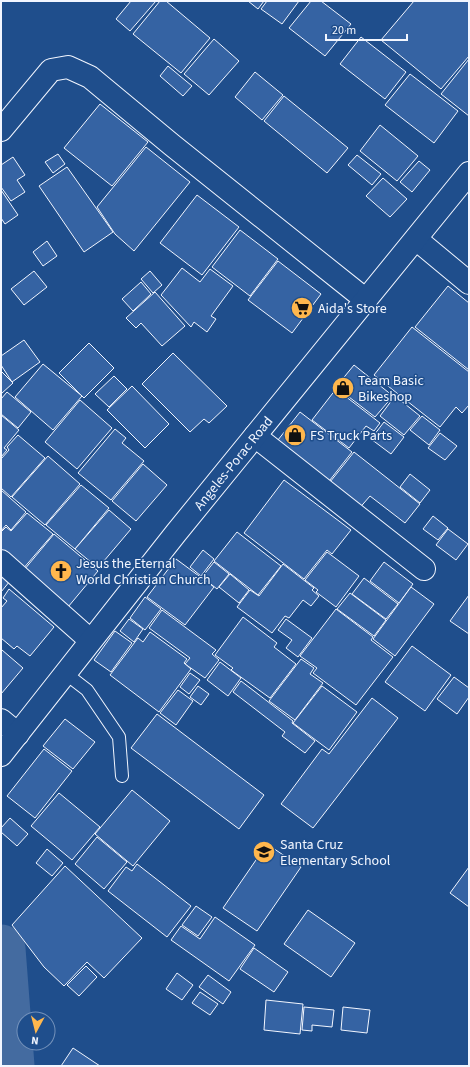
<svg xmlns="http://www.w3.org/2000/svg" width="470" height="1067" font-family="'Source Sans 3',sans-serif">
<rect width="100%" height="100%" fill="#1f4e8c"/>
<g fill="none" stroke-linecap="round" stroke-linejoin="round">
<path stroke="#446ba0" stroke-width="49" d="M 1,949 L 10,1066"/>
</g>
<g fill="#3563a3" stroke="#f2f6ff">
<path d="M 131,1 L 156,1 L 130,31 L 116,19 Z"/>
<path d="M 160,1 L 166,1 L 210,38 L 181,73 L 133,34 Z"/>
<path d="M 248,1 L 264,1 L 258,9 Z"/>
<path d="M 267,1 L 299,1 L 282,24 L 261,9 Z"/>
<path d="M 311,1 L 321,1 L 351,24 L 325,56 L 289,28 Z"/>
<path d="M 414,1 L 469,1 L 469,56 L 441,89 L 381,40 Z"/>
<path d="M 361,37 L 406,72 L 385,99 L 340,64 Z"/>
<path d="M 214,39 L 239,61 L 209,95 L 184,74 Z"/>
<path d="M 469,59 L 469,116 L 441,94 Z"/>
<path d="M 168,66 L 192,86 L 183,96 L 160,76 Z"/>
<path d="M 255,72 L 283,95 L 262,120 L 235,97 Z"/>
<path d="M 410,74 L 458,111 L 434,143 L 385,105 Z"/>
<path d="M 284,96 L 348,148 L 327,173 L 264,121 Z"/>
<path d="M 100,104 L 148,142 L 112,186 L 64,148 Z"/>
<path d="M 380,125 L 418,156 L 397,181 L 360,151 Z"/>
<path d="M 146,147 L 190,182 L 134,251 L 115,234 L 97,207 Z"/>
<path d="M 58,154 L 65,164 L 53,173 L 45,162 Z"/>
<path d="M 357,155 L 381,174 L 372,185 L 348,165 Z"/>
<path d="M 13,157 L 25,175 L 17,180 L 25,192 L 11,201 L 1,187 L 1,165 Z"/>
<path d="M 419,161 L 430,170 L 412,192 L 400,182 Z"/>
<path d="M 67,167 L 113,232 L 84,252 L 39,186 Z"/>
<path d="M 383,178 L 407,199 L 390,217 L 366,196 Z"/>
<path d="M 1,190 L 18,215 L 5,224 L 1,218 Z"/>
<path d="M 197,195 L 239,227 L 202,275 L 160,243 Z"/>
<path d="M 240,230 L 278,259 L 250,296 L 212,267 Z"/>
<path d="M 47,241 L 57,256 L 43,266 L 33,252 Z"/>
<path d="M 278,261 L 321,294 L 292,333 L 248,300 Z"/>
<path d="M 182,268 L 200,282 L 210,269 L 233,286 L 211,316 L 216,319 L 207,332 L 194,322 L 191,327 L 161,295 Z"/>
<path d="M 34,271 L 47,287 L 24,305 L 11,289 Z"/>
<path d="M 150,271 L 162,285 L 153,293 L 141,279 Z"/>
<path d="M 141,282 L 151,294 L 133,311 L 122,299 Z"/>
<path d="M 448,286 L 469,303 L 469,370 L 415,327 Z"/>
<path d="M 155,292 L 185,326 L 162,346 L 141,323 L 136,328 L 126,318 Z"/>
<path d="M 412,327 L 469,372 L 469,405 L 462,413 L 456,407 L 440,427 L 374,375 Z"/>
<path d="M 24,340 L 40,362 L 12,382 L 1,365 L 1,356 Z"/>
<path d="M 89,343 L 114,368 L 84,398 L 59,373 Z"/>
<path d="M 173,353 L 227,406 L 209,423 L 204,419 L 190,432 L 142,384 Z"/>
<path d="M 43,364 L 82,396 L 53,430 L 15,397 Z"/>
<path d="M 354,365 L 393,396 L 375,417 L 336,387 Z"/>
<path d="M 1,371 L 13,383 L 1,394 Z"/>
<path d="M 114,376 L 127,389 L 109,407 L 95,394 Z"/>
<path d="M 132,386 L 169,424 L 145,448 L 107,410 Z"/>
<path d="M 336,389 L 380,423 L 374,431 L 366,426 L 349,448 L 312,420 Z"/>
<path d="M 7,392 L 31,412 L 18,428 L 1,414 L 1,399 Z"/>
<path d="M 395,396 L 420,416 L 404,435 L 380,416 Z"/>
<path d="M 80,400 L 112,428 L 77,469 L 45,442 Z"/>
<path d="M 300,412 L 352,452 L 326,485 L 274,445 Z"/>
<path d="M 1,415 L 19,430 L 4,448 L 7,450 L 1,457 Z"/>
<path d="M 422,416 L 440,430 L 429,445 L 410,430 Z"/>
<path d="M 384,422 L 404,437 L 391,454 L 371,439 Z"/>
<path d="M 115,429 L 126,438 L 122,443 L 144,461 L 111,500 L 78,473 Z"/>
<path d="M 440,433 L 457,446 L 445,460 L 428,448 Z"/>
<path d="M 18,435 L 45,458 L 11,497 L 1,488 L 1,459 L 9,450 L 7,447 Z"/>
<path d="M 354,452 L 420,504 L 405,523 L 370,496 L 357,511 L 326,487 Z"/>
<path d="M 48,456 L 80,484 L 45,525 L 12,497 Z"/>
<path d="M 143,464 L 167,485 L 136,521 L 112,501 Z"/>
<path d="M 410,474 L 430,490 L 420,503 L 400,487 Z"/>
<path d="M 284,480 L 351,530 L 332,554 L 327,550 L 304,579 L 244,533 Z"/>
<path d="M 81,485 L 109,508 L 75,549 L 46,525 Z"/>
<path d="M 1,490 L 26,512 L 11,530 L 6,525 L 1,531 Z"/>
<path d="M 109,510 L 131,529 L 98,568 L 75,549 Z"/>
<path d="M 27,513 L 53,534 L 22,570 L 1,552 L 1,532 L 6,527 L 11,531 Z"/>
<path d="M 433,516 L 448,528 L 438,540 L 423,529 Z"/>
<path d="M 448,529 L 468,544 L 456,560 L 436,545 Z"/>
<path d="M 237,532 L 281,566 L 258,595 L 214,561 Z"/>
<path d="M 54,534 L 98,571 L 68,607 L 24,570 Z"/>
<path d="M 203,550 L 214,559 L 201,576 L 190,567 Z"/>
<path d="M 327,552 L 359,576 L 336,607 L 316,592 L 318,590 L 305,580 Z"/>
<path d="M 176,559 L 214,587 L 185,625 L 147,597 Z"/>
<path d="M 214,562 L 229,574 L 217,589 L 202,577 Z"/>
<path d="M 384,562 L 413,584 L 399,603 L 370,581 Z"/>
<path d="M 283,564 L 314,588 L 312,590 L 319,596 L 311,606 L 303,600 L 289,618 L 285,616 L 272,633 L 237,607 L 250,590 L 259,596 Z"/>
<path d="M 1,573 L 10,581 L 1,592 Z"/>
<path d="M 230,574 L 249,590 L 239,603 L 219,587 Z"/>
<path d="M 364,578 L 398,604 L 386,619 L 352,594 Z"/>
<path d="M 411,587 L 434,604 L 395,656 L 373,639 Z"/>
<path d="M 9,589 L 54,627 L 30,656 L 17,646 L 14,649 L 1,638 L 1,608 L 7,601 L 3,598 Z"/>
<path d="M 350,593 L 386,620 L 374,636 L 337,609 Z"/>
<path d="M 469,595 L 469,634 L 450,621 Z"/>
<path d="M 145,597 L 161,609 L 145,630 L 130,618 Z"/>
<path d="M 336,609 L 373,637 L 371,640 L 393,657 L 356,705 L 313,673 L 317,668 L 300,656 Z"/>
<path d="M 162,610 L 216,650 L 212,654 L 219,660 L 205,678 L 185,664 L 190,658 L 149,628 Z"/>
<path d="M 243,617 L 277,643 L 274,647 L 296,664 L 270,698 L 231,670 L 233,668 L 215,655 Z"/>
<path d="M 129,619 L 143,629 L 134,642 L 120,631 Z"/>
<path d="M 286,619 L 312,638 L 298,657 L 286,648 L 292,640 L 278,630 Z"/>
<path d="M 115,631 L 132,643 L 111,672 L 94,660 Z"/>
<path d="M 150,632 L 187,659 L 184,663 L 191,669 L 159,712 L 110,675 L 138,638 L 143,642 Z"/>
<path d="M 412,646 L 451,675 L 425,711 L 385,682 Z"/>
<path d="M 2,650 L 23,668 L 1,694 L 1,652 Z"/>
<path d="M 301,659 L 314,668 L 310,674 L 323,683 L 295,720 L 269,701 Z"/>
<path d="M 220,662 L 241,678 L 228,696 L 207,680 Z"/>
<path d="M 190,673 L 200,680 L 189,694 L 180,687 Z"/>
<path d="M 454,677 L 469,688 L 469,697 L 457,714 L 437,699 Z"/>
<path d="M 241,681 L 293,721 L 292,723 L 315,741 L 305,753 L 282,736 L 285,732 L 233,692 Z"/>
<path d="M 198,686 L 209,694 L 201,705 L 190,697 Z"/>
<path d="M 322,686 L 357,712 L 329,750 L 293,723 Z"/>
<path d="M 178,690 L 193,701 L 176,725 L 160,713 Z"/>
<path d="M 372,698 L 398,718 L 313,828 L 281,804 L 322,749 L 329,754 Z"/>
<path d="M 157,714 L 264,795 L 239,829 L 131,748 Z"/>
<path d="M 65,719 L 95,742 L 73,769 L 43,746 Z"/>
<path d="M 44,749 L 72,771 L 35,818 L 7,796 Z"/>
<path d="M 132,790 L 170,821 L 133,866 L 95,834 Z"/>
<path d="M 59,793 L 100,827 L 72,860 L 31,826 Z"/>
<path d="M 10,818 L 28,834 L 17,846 L 1,832 L 1,828 Z"/>
<path d="M 97,837 L 127,862 L 104,889 L 75,864 Z"/>
<path d="M 267,844 L 301,867 L 257,931 L 223,908 Z"/>
<path d="M 47,849 L 63,863 L 52,876 L 36,863 Z"/>
<path d="M 137,864 L 191,906 L 167,937 L 108,891 L 126,867 L 132,871 Z"/>
<path d="M 65,866 L 142,938 L 104,978 L 87,962 L 64,986 L 44,967 L 12,925 Z"/>
<path d="M 469,867 L 469,907 L 450,893 Z"/>
<path d="M 196,906 L 212,917 L 198,936 L 182,925 Z"/>
<path d="M 308,910 L 355,943 L 331,977 L 284,944 Z"/>
<path d="M 215,917 L 255,945 L 229,981 L 171,940 L 181,926 L 200,939 Z"/>
<path d="M 254,948 L 288,972 L 274,992 L 240,969 Z"/>
<path d="M 86,966 L 97,977 L 79,996 L 67,985 Z"/>
<path d="M 177,973 L 193,985 L 182,1000 L 166,989 Z"/>
<path d="M 208,975 L 231,992 L 223,1004 L 199,987 Z"/>
<path d="M 200,992 L 218,1004 L 210,1015 L 192,1003 Z"/>
<path d="M 266,1000 L 303,1004 L 300,1034 L 264,1030 Z"/>
<path d="M 304,1007 L 334,1010 L 332,1027 L 312,1025 L 312,1031 L 302,1030 Z"/>
<path d="M 343,1007 L 370,1010 L 367,1033 L 341,1030 Z"/>
<path d="M 73,1048 L 100,1066 L 61,1066 Z"/>
</g>
<g fill="none" stroke-linecap="round" stroke-linejoin="round">
<g stroke="#f2f6ff" stroke-width="14">
<path id="service" d="M 65,673 L 87,690 L 119,737 L 122,776"/>
</g>
<g stroke="#f2f6ff" stroke-width="24">
<g id="minor">
<path d="M 1,130 L 51,70 L 68,67 L 90,77 L 172,145 L 366,300"/>
<path d="M 416,239 L 469,283"/>
<path d="M 255,436 L 424,569"/>
<path d="M 1,561 L 90,640"/>
<path d="M 1,720 L 18,734"/>
</g>
</g>
<g stroke="#f2f6ff" stroke-width="24">
<path id="primary" d="M 1,755 L 176,533 L 469,173"/>
</g>
<use href="#service" stroke="#1f4e8c" stroke-width="12"/>
<use href="#minor" stroke="#1f4e8c" stroke-width="22"/>
<use href="#primary" stroke="#1f4e8c" stroke-width="22"/>
</g>
<defs>
<g id="supermarket-disc" transform="scale(1.15)"><circle r="9.5" fill="#ffb74d" stroke="#1f4e8c"/><path d="M-6-5.5h2.5l.6 2H6L4.5 2H-2.5L-4.4-4H-6ZM-1.5 3.2a1.3 1.3 0 1 0 .1 0ZM3 3.2a1.3 1.3 0 1 0 .1 0Z" fill="#111"/></g>
<g id="shop-disc" transform="scale(1.15)"><circle r="9.5" fill="#ffb74d" stroke="#1f4e8c"/><path d="M-5-2.5h2.3a2.7 3.5 0 0 1 5.4 0H5L5.5 6h-11ZM-1.5-2.5h3a1.5 2.3 0 0 0-3 0Z" fill="#111"/></g>
<g id="church-disc" transform="scale(1.15)"><circle r="9.5" fill="#ffb74d" stroke="#1f4e8c"/><path d="M-1.2-6h2.4v3.5h3.3v2.4h-3.3V6h-2.4V-.1h-3.3v-2.4h3.3Z" fill="#111"/></g>
<g id="school-disc" transform="scale(1.15)"><circle r="9.5" fill="#ffb74d" stroke="#1f4e8c"/><path d="M0-5L7-2L0 1L-7-2ZM-4 1L0 2.5L4 1V4Q0 6-4 4Z" fill="#111"/></g>
</defs>
<g fill-rule="evenodd">
<use href="#supermarket-disc" x="302" y="308"/>
<use href="#shop-disc" x="343" y="388"/>
<use href="#shop-disc" x="295" y="435"/>
<use href="#church-disc" x="61" y="571"/>
<use href="#school-disc" x="264" y="852"/>
</g>
<g text-anchor="middle" stroke-width="3" stroke-linejoin="round" paint-order="stroke">
<g font-size="14" fill="#f2f6ff" stroke="#1f4e8c" text-anchor="start">
<text x="318" y="313">Aida's Store</text>
<text x="358" y="385">Team Basic<tspan x="358" dy="16">Bikeshop</tspan></text>
<text x="310" y="440">FS Truck Parts</text>
<text x="76" y="568">Jesus the Eternal<tspan x="76" dy="16">World Christian Church</tspan></text>
<text x="280" y="849">Santa Cruz<tspan x="280" dy="16">Elementary School</tspan></text>
</g>
<g font-size="14" fill="#f2f6ff" stroke="#1f4e8c">
<text transform="translate(233 463) rotate(-51)" y="5">Angeles-Porac Road</text>
</g>
</g>
<rect width="470" height="1067" fill="none" stroke="#f2f6ff" stroke-width="4"/>
<g transform="translate(36 1031) rotate(187)"><circle r="19" fill="#1f4e8c" stroke="#7391ba"/>
<path d="M0-3L7 15L0 10L-7 15Z" fill="#ffb74d"/>
<text y="-6" font-size="11" font-weight="bold" text-anchor="middle" fill="#f2f6ff">N</text>
</g>
<path d="M326 34v6h81v-6" fill="none" stroke="#f2f6ff" stroke-width="2"/>
<text x="332" y="34" font-size="12" fill="#f2f6ff" stroke="#1f4e8c" stroke-width="3" paint-order="stroke">20 m</text>
</svg>
